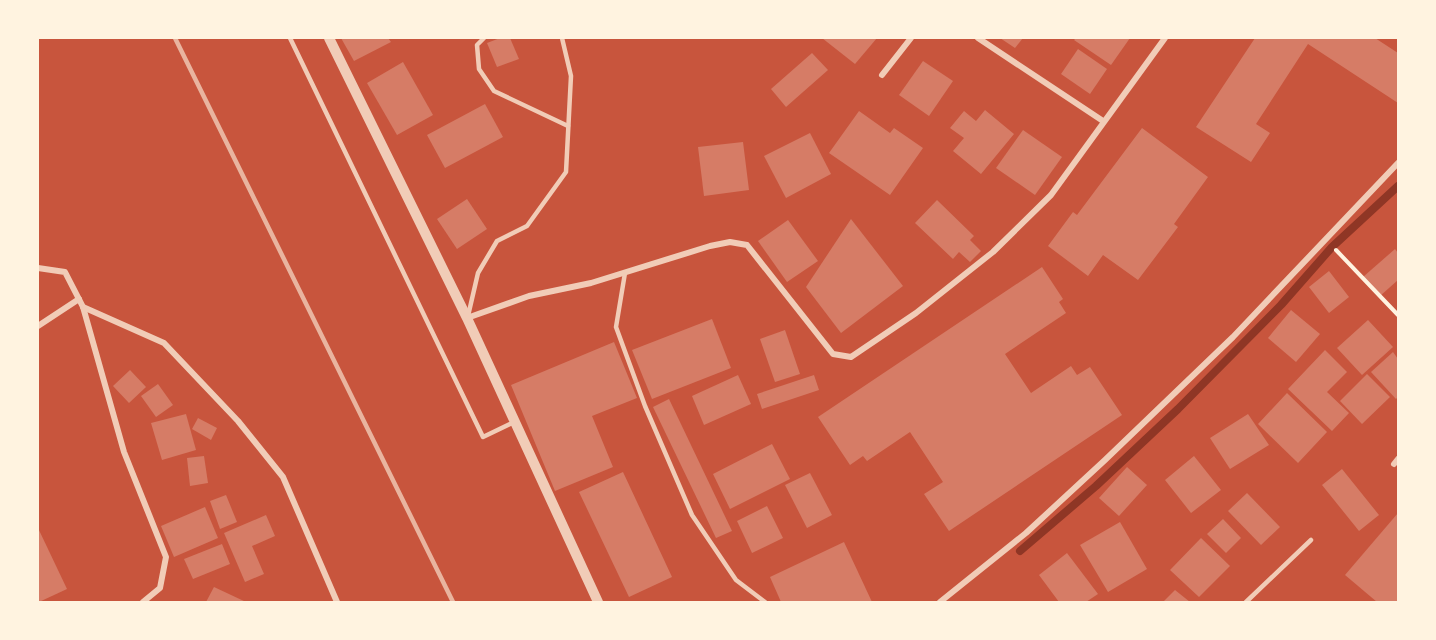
<svg xmlns="http://www.w3.org/2000/svg" width="1436" height="640" font-family="'DM Sans',sans-serif">
<rect width="100%" height="100%" fill="#c8553d"/>
<g fill="none" stroke-linecap="round" stroke-linejoin="round">
<path stroke="#8f3625" stroke-width="8" d="M 1020,551 L 1096,486 L 1178,409 L 1281,305 L 1332,247 L 1398,186"/>
</g>
<g fill="#d67c66">
<path d="M 341,38 L 388,38 L 391,42 L 354,61 Z"/>
<path d="M 500,38 L 510,38 L 519,59 L 497,67 L 487,43 Z"/>
<path d="M 822,38 L 877,38 L 855,64 Z"/>
<path d="M 1000,38 L 1023,38 L 1015,48 Z"/>
<path d="M 1076,38 L 1130,38 L 1111,65 L 1074,40 Z"/>
<path d="M 1255,38 L 1375,38 L 1398,53 L 1398,103 L 1308,44 L 1256,124 L 1270,133 L 1251,162 L 1196,127 Z"/>
<path d="M 1078,49 L 1107,69 L 1090,94 L 1061,74 Z"/>
<path d="M 812,53 L 828,70 L 786,107 L 771,89 Z"/>
<path d="M 923,61 L 953,81 L 929,116 L 899,95 Z"/>
<path d="M 403,62 L 433,115 L 397,135 L 367,83 Z"/>
<path d="M 485,104 L 503,137 L 445,168 L 427,135 Z"/>
<path d="M 985,110 L 1014,134 L 981,174 L 953,151 L 964,138 L 950,128 L 964,111 L 976,121 Z"/>
<path d="M 859,111 L 890,133 L 894,128 L 923,148 L 890,195 L 829,153 Z"/>
<path d="M 1142,128 L 1208,177 L 1174,224 L 1178,227 L 1138,280 L 1103,255 L 1088,276 L 1048,246 L 1073,212 L 1077,215 Z"/>
<path d="M 1023,130 L 1062,157 L 1035,195 L 996,168 Z"/>
<path d="M 810,133 L 831,174 L 786,198 L 764,156 Z"/>
<path d="M 743,142 L 749,190 L 704,196 L 698,147 Z"/>
<path d="M 467,199 L 487,229 L 457,249 L 437,219 Z"/>
<path d="M 937,200 L 974,236 L 970,240 L 981,251 L 970,262 L 959,252 L 953,259 L 915,223 Z"/>
<path d="M 851,219 L 903,286 L 841,333 L 806,287 Z"/>
<path d="M 788,220 L 818,261 L 787,282 L 758,241 Z"/>
<path d="M 1395,249 L 1398,253 L 1398,280 L 1380,296 L 1363,277 Z"/>
<path d="M 1042,267 L 1063,299 L 1059,302 L 1066,313 L 1005,354 L 1031,393 L 1071,366 L 1077,375 L 1090,367 L 1122,415 L 949,531 L 924,494 L 943,482 L 910,432 L 867,461 L 863,456 L 850,465 L 818,417 Z"/>
<path d="M 1329,271 L 1349,297 L 1329,313 L 1309,287 Z"/>
<path d="M 1291,310 L 1320,334 L 1296,362 L 1268,338 Z"/>
<path d="M 712,319 L 731,368 L 652,399 L 632,350 Z"/>
<path d="M 1368,320 L 1393,347 L 1362,375 L 1337,348 Z"/>
<path d="M 785,330 L 800,374 L 775,382 L 760,339 Z"/>
<path d="M 614,342 L 637,398 L 592,416 L 613,467 L 555,491 L 511,385 Z"/>
<path d="M 1325,350 L 1347,372 L 1327,392 L 1349,413 L 1332,431 L 1288,389 Z"/>
<path d="M 1393,352 L 1398,359 L 1398,397 L 1396,399 L 1371,372 Z"/>
<path d="M 130,370 L 146,387 L 129,403 L 113,386 Z"/>
<path d="M 1367,374 L 1390,397 L 1362,424 L 1340,401 Z"/>
<path d="M 738,375 L 751,404 L 704,425 L 692,396 Z"/>
<path d="M 814,375 L 819,390 L 762,409 L 757,394 Z"/>
<path d="M 158,384 L 173,405 L 156,417 L 141,396 Z"/>
<path d="M 1287,393 L 1327,432 L 1298,463 L 1258,424 Z"/>
<path d="M 669,399 L 732,531 L 716,538 L 653,407 Z"/>
<path d="M 186,414 L 196,450 L 162,460 L 151,423 Z"/>
<path d="M 1248,414 L 1269,445 L 1230,469 L 1210,438 Z"/>
<path d="M 198,418 L 217,428 L 211,440 L 192,429 Z"/>
<path d="M 772,444 L 790,479 L 730,509 L 713,474 Z"/>
<path d="M 204,456 L 208,483 L 190,486 L 187,458 Z"/>
<path d="M 1194,456 L 1221,490 L 1191,513 L 1165,480 Z"/>
<path d="M 1127,467 L 1147,485 L 1119,516 L 1099,498 Z"/>
<path d="M 1342,469 L 1379,515 L 1359,531 L 1322,485 Z"/>
<path d="M 623,472 L 672,577 L 629,597 L 579,492 Z"/>
<path d="M 810,473 L 832,515 L 807,528 L 785,485 Z"/>
<path d="M 1247,493 L 1280,527 L 1261,545 L 1228,511 Z"/>
<path d="M 226,495 L 237,522 L 220,529 L 210,501 Z"/>
<path d="M 767,506 L 783,538 L 752,553 L 737,521 Z"/>
<path d="M 205,507 L 218,538 L 174,557 L 161,526 Z"/>
<path d="M 1398,513 L 1398,602 L 1377,602 L 1345,575 Z"/>
<path d="M 266,515 L 275,536 L 252,546 L 264,574 L 245,582 L 224,533 Z"/>
<path d="M 1223,519 L 1241,538 L 1226,553 L 1207,534 Z"/>
<path d="M 1120,522 L 1147,569 L 1108,592 L 1080,545 Z"/>
<path d="M 38,528 L 67,589 L 39,602 L 38,602 Z"/>
<path d="M 1201,538 L 1230,566 L 1199,597 L 1170,570 Z"/>
<path d="M 844,542 L 872,602 L 781,602 L 770,577 Z"/>
<path d="M 222,544 L 230,564 L 193,579 L 184,559 Z"/>
<path d="M 1067,553 L 1098,594 L 1086,602 L 1059,602 L 1039,575 Z"/>
<path d="M 214,587 L 246,602 L 206,602 Z"/>
<path d="M 1175,590 L 1190,602 L 1163,602 Z"/>
</g>
<g fill="none" stroke-linecap="round" stroke-linejoin="round">
<path stroke="#fff3e0" stroke-width="4" d="M 1336,250 L 1398,315"/>
<g stroke="#f1ccb7" stroke-width="4.5">
<path d="M 290,38 L 483,437 L 514,422"/>
<path d="M 484,38 L 477,45 L 479,69 L 494,91 L 568,126"/>
<path d="M 625,273 L 616,327 L 645,406 L 692,515 L 736,580 L 765,602"/>
<path d="M 468,316 L 478,273 L 497,241 L 527,226 L 566,172 L 571,76 L 562,38"/>
<path d="M 1246,602 L 1311,540"/>
</g>
<g stroke="#f1ccb7" stroke-width="6">
<path d="M 978,38 L 1103,121"/>
<path d="M 882,75 L 911,38"/>
<path d="M 38,268 L 65,272 L 83,307 L 124,452 L 166,557 L 160,588 L 143,602"/>
<path d="M 83,307 L 164,343 L 238,421 L 283,477 L 337,602"/>
<path d="M 467,318 L 529,296 L 591,283 L 710,246 L 730,242 L 747,245 L 833,354 L 851,357 L 916,313 L 993,252 L 1051,195 L 1165,38"/>
<path d="M 38,326 L 79,299"/>
<path d="M 1394,464 L 1398,459"/>
<path d="M 940,602 L 1026,533 L 1105,460 L 1233,337 L 1398,163"/>
</g>
<path stroke="#f1ccb7" stroke-width="10" d="M 329,38 L 467,318 L 598,602"/>
<path stroke="#e9b49f" stroke-width="4.5" d="M 175,38 L 453,602"/>
</g>
<rect width="1436" height="640" fill="none" stroke="#fff3e0" stroke-width="78"/>
</svg>
